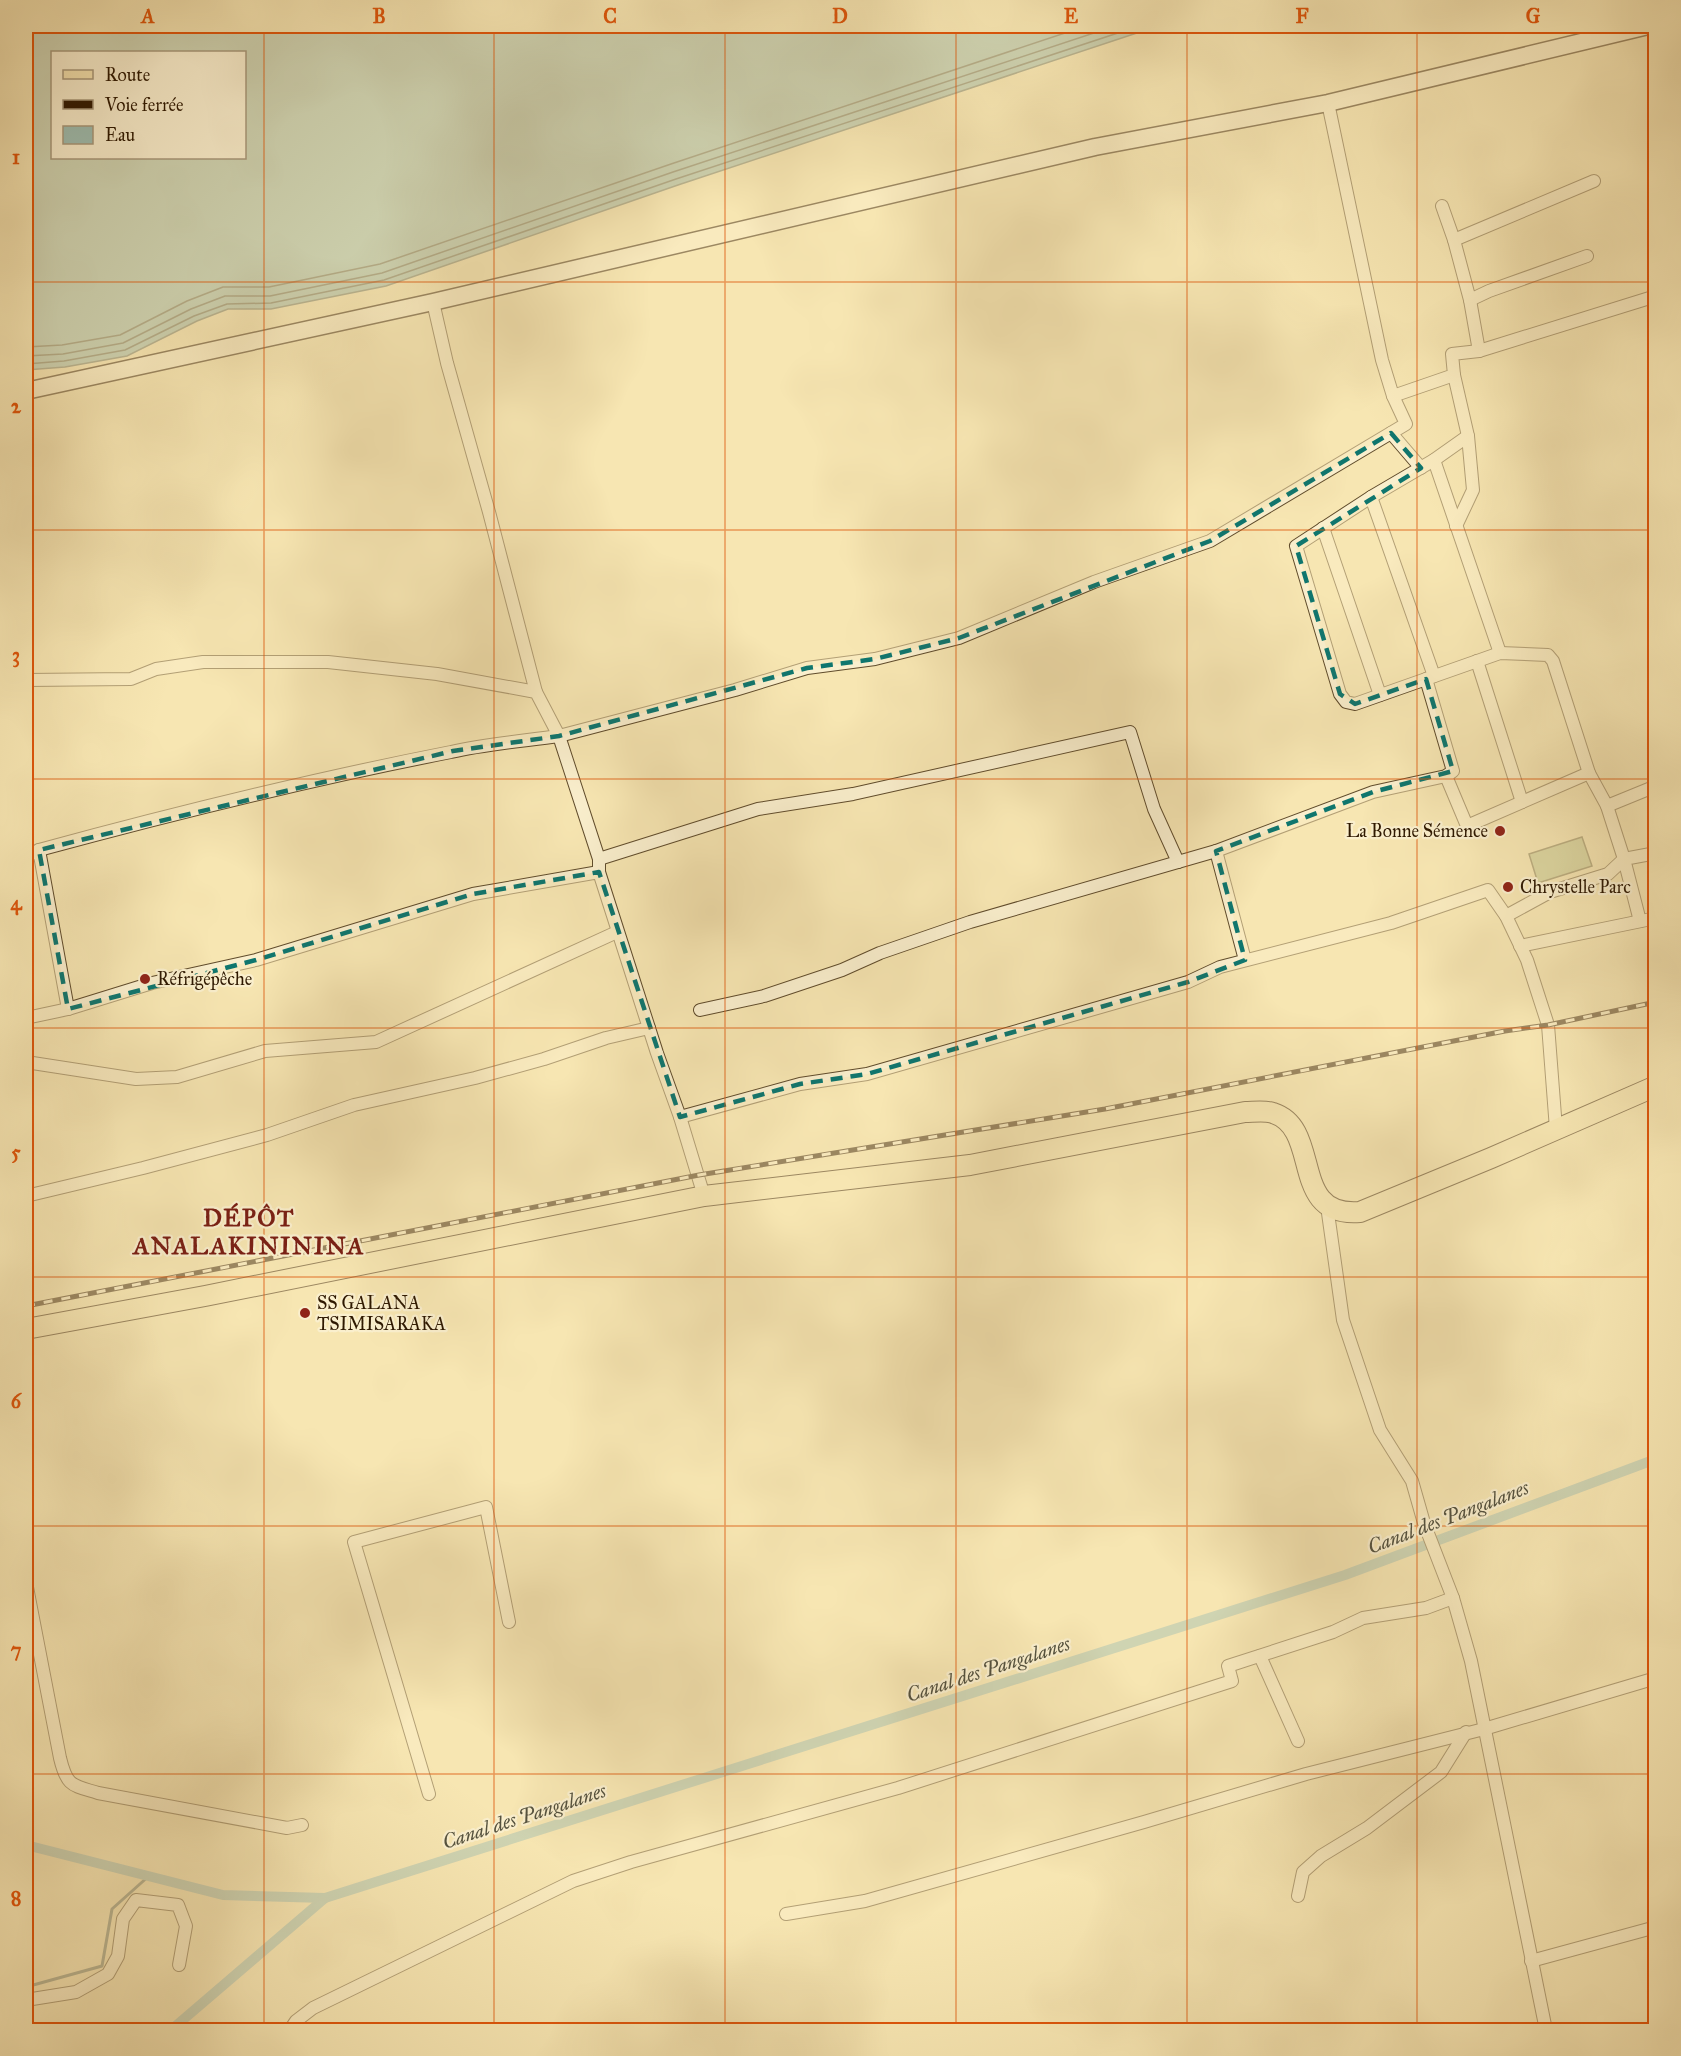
<svg xmlns="http://www.w3.org/2000/svg" width="1681" height="2056" font-family="'IM FELL Great Primer',serif">
<rect width="100%" height="100%" fill="#f7e6b2"/>
<filter id="stains"><feTurbulence type="fractalNoise" baseFrequency=".00333" numOctaves="4"/><feColorMatrix values="0 0 0 0 .2 0 0 0 0 .09 0 0 0 0 .02 0 0 0 .5 -.17"/></filter>
<radialGradient id="worn" r=".72"><stop offset=".6" stop-color="#630" stop-opacity="0"/><stop offset="1" stop-color="#630" stop-opacity=".3"/></radialGradient>
<path fill="#bcc58d" stroke="#756e46" stroke-width="1.5" d="M 1582,837 L 1592,866 L 1538,883 L 1529,854 Z"/>
<path fill="#9ebeb1" stroke="#717c6a" stroke-width="1.5" fill-rule="evenodd" d="M 26,26 L 1158,26 L 678,185 L 386,286 L 271,309 L 228,309 L 197,321 L 127,356 L 65,367 L 26,370 ZM 52,52 L 244,52 L 244,158 L 52,158 Z"/>
<g fill="none" stroke-linecap="round" stroke-linejoin="round">
<g stroke="#666b58" stroke-width="1.5">
<path d="M 26,347 L 62,345 L 120,335 L 187,301 L 223,287 L 269,287 L 380,264 L 671,164 L 1086,26"/>
<path d="M 26,356 L 63,354 L 123,343 L 191,309 L 225,296 L 270,296 L 382,273 L 673,172 L 1115,26"/>
<path d="M 26,364 L 64,361 L 125,350 L 194,316 L 227,304 L 271,303 L 384,280 L 676,179 L 1139,26"/>
</g>
<path stroke="#717c6a" stroke-width="3" d="M 26,1987 L 102,1966 L 112,1909 L 150,1875"/>
<g stroke="#9ebeb1" stroke-width="10">
<path d="M 26,1845 L 223,1895 L 325,1898 L 1345,1575 L 1656,1459"/>
<path d="M 171,2030 L 325,1898"/>
</g>
<g stroke="#604c2c" stroke-width="14">
<g id="minor">
<path d="M 1328,103 L 1382,360 L 1393,396"/>
<path d="M 1442,206 L 1454,240 L 1470,300 L 1479,351"/>
<path d="M 1454,240 L 1594,181"/>
<path d="M 1470,300 L 1489,291 L 1587,256"/>
<path d="M 433,302 L 447,363 L 489,512 L 536,692"/>
<path d="M 1454,375 L 1468,436 L 1473,490 L 1456,526"/>
<path d="M 1391,433 L 1421,468"/>
<path d="M 1468,436 L 1434,460 L 1371,497 L 1296,546 L 1340,694 L 1346,702 L 1355,704 L 1500,653 L 1548,655 L 1553,661 L 1589,773 L 1607,806 L 1624,859 L 1608,874 L 1550,892 L 1506,916"/>
<path d="M 1434,460 L 1500,653"/>
<path d="M 1371,497 L 1434,676"/>
<path d="M 1323,528 L 1380,695"/>
<path d="M 1477,661 L 1522,802"/>
<path d="M 26,680 L 131,679 L 156,669 L 203,662 L 328,662 L 437,674 L 536,692 L 559,736 L 735,690 L 807,668 L 875,659 L 959,638 L 1094,582 L 1210,541 L 1406,424 L 1393,396 L 1454,375 L 1452,354 L 1479,351 L 1656,296"/>
<path d="M 1446,776 L 1467,826 L 1589,773"/>
<path d="M 1607,806 L 1656,786"/>
<path d="M 39,850 L 68,1009"/>
<path d="M 1216,851 L 1245,960"/>
<path d="M 26,857 L 39,850 C 175,813 313,779 451,752 C 486,744 523,741 559,736 L 599,859 L 599,872"/>
<path d="M 599,859 L 758,809 L 853,794 L 1130,732 L 1154,809 L 1178,862"/>
<path d="M 1640,921 L 1624,859 L 1656,853"/>
<path d="M 1520,946 L 1656,918"/>
<path d="M 700,1010 L 764,996 L 842,970 L 880,953 L 970,922 L 1216,851 L 1373,792 L 1446,776 L 1453,771 L 1426,679"/>
<path d="M 26,1018 L 68,1009 L 152,983 L 256,960 L 473,894 L 599,872 L 657,1053 L 680,1117 L 704,1196"/>
<path d="M 26,1062 L 136,1079 L 177,1077 L 265,1051 L 376,1042 L 617,932"/>
<path d="M 680,1117 L 800,1084 L 867,1074 L 1188,982 L 1220,967 L 1391,923 L 1488,890 L 1506,916 L 1527,960 L 1548,1025 L 1556,1129"/>
<path d="M 26,1196 L 143,1168 L 267,1135 L 354,1105 L 475,1078 L 544,1059 L 606,1038 L 649,1028"/>
<path d="M 1327,1206 L 1343,1320 L 1380,1430 L 1412,1481 L 1424,1523 L 1453,1598 L 1471,1661 L 1546,2030"/>
<path d="M 26,1304 L 27,1328"/>
<path d="M 26,1582 L 60,1758 C 67,1787 72,1785 98,1793 L 287,1828 L 302,1825"/>
<path d="M 1260,1656 L 1298,1741"/>
<path d="M 429,1794 L 354,1542 L 486,1507 L 509,1622"/>
<path d="M 1298,1896 L 1303,1872 L 1321,1856 L 1367,1828 L 1441,1772 L 1466,1732"/>
<path d="M 786,1914 L 865,1901 L 1144,1822 L 1306,1774 L 1484,1729 L 1656,1678"/>
<path d="M 1531,1961 L 1656,1927"/>
<path d="M 26,2000 L 76,1992 L 108,1974 L 118,1956 L 123,1919 L 136,1900 L 178,1905 L 186,1926 L 179,1965"/>
<path d="M 290,2030 L 296,2021 L 313,2008 L 573,1881 L 631,1862 L 898,1788 L 1232,1681 L 1228,1666 L 1333,1632 L 1363,1618 L 1426,1608 L 1453,1598"/>
</g>
</g>
<g stroke="#2e1800" stroke-width="19">
<path id="secondary" d="M 26,391 L 433,302 L 1095,147 L 1328,103 L 1648,26"/>
</g>
<g stroke="#2e1800" stroke-width="22">
<path id="primary" d="M 26,1329 L 205,1296 L 704,1196 L 970,1165 L 1245,1112 C 1253,1112 1265,1110 1273,1113 C 1323,1129 1288,1218 1360,1212 L 1491,1158 L 1656,1086"/>
</g>
<use href="#minor" stroke="#faefcd" stroke-width="12"/>
<use href="#secondary" stroke="#faefcd" stroke-width="16"/>
<use href="#primary" stroke="#f7e6b2" stroke-width="20"/>
<g stroke="#2e1800" stroke-width="5">
<path id="rail" d="M 26,1306 L 699,1175 L 1105,1109 L 1505,1031 L 1548,1025 L 1656,1002"/>
</g>
<use href="#rail" stroke="#faefcd" stroke-width="3" stroke-dasharray="9" stroke-linecap="butt"/>
</g>
<path d="M0 0H1681V2056H0ZM 1391,433 L 1421,468 L 1296,546 L 1340,694 L 1355,704 L 1426,679 L 1453,771 L 1373,792 L 1216,851 L 1245,960 L 1188,982 L 867,1074 L 800,1084 L 680,1117 L 599,872 L 473,894 L 256,960 L 68,1009 L 39,850 L 453,751 L 559,736 L 807,668 L 875,659 L 959,638 L 1210,541 Z" fill="#f7e6b2" fill-opacity=".55" fill-rule="evenodd"/>
<path fill="none" stroke="#0f766e" stroke-width="4.5" stroke-dasharray="12 8" stroke-linejoin="round" d="M 1391,433 L 1421,468 L 1296,546 L 1340,694 L 1355,704 L 1426,679 L 1453,771 L 1373,792 L 1216,851 L 1245,960 L 1188,982 L 867,1074 L 800,1084 L 680,1117 L 599,872 L 473,894 L 256,960 L 68,1009 L 39,850 L 453,751 L 559,736 L 807,668 L 875,659 L 959,638 L 1210,541 Z"/>
<path fill="none" stroke="#df560b" stroke-width="1.5" stroke-opacity="0.55" d="M 264,26 L 264,2030M 494,26 L 494,2030M 725,26 L 725,2030M 956,26 L 956,2030M 1187,26 L 1187,2030M 1417,26 L 1417,2030M 26,282 L 1656,282M 26,530 L 1656,530M 26,779 L 1656,779M 26,1028 L 1656,1028M 26,1277 L 1656,1277M 26,1526 L 1656,1526M 26,1774 L 1656,1774"/>
<g fill="#8f2418" stroke="#faefcd" stroke-width="2">
<circle cx="1500" cy="831" r="6"/>
<circle cx="1508" cy="887" r="6"/>
<circle cx="145" cy="979" r="6"/>
<circle cx="305" cy="1313" r="6"/>
</g>
<g text-anchor="middle" stroke-width="4.5" stroke-linejoin="round" paint-order="stroke">
<g font-size="18" fill="#2e1800" stroke="#faefcd" text-anchor="start">
<text x="1488" y="837" text-anchor="end">La Bonne Sémence</text>
<text x="1520" y="893">Chrystelle Parc</text>
<text x="157" y="985">Réfrigépêche</text>
<text x="317" y="1309">SS GALANA<tspan x="317" dy="21">TSIMISARAKA</tspan></text>
</g>
<g font-size="20" font-style="italic" fill="#55523e" stroke="#faefcd">
<text transform="translate(1448 1517) rotate(-21)" y="7">Canal des Pangalanes</text>
<text transform="translate(988 1669) rotate(-18)" y="7">Canal des Pangalanes</text>
<text transform="translate(524 1816) rotate(-18)" y="7">Canal des Pangalanes</text>
</g>
<g font-size="24" font-weight="bold" letter-spacing="1.5" fill="#7a1f14" stroke="#faefcd">
<text x="249" y="1226">DÉPÔT<tspan x="249" dy="28">ANALAKINININA</tspan></text>
</g>
</g>
<rect width="1681" height="2056" fill="none" stroke="#f7e6b2" stroke-width="66"/>
<rect x="51" y="51" width="195" height="108" fill="#faefcd" stroke="#a8997b" stroke-width="1.5"/>
<rect x="63" y="70" width="30" height="9" fill="#f7e6b2" stroke="#a8997b" stroke-width="1.5"/>
<text x="105" y="81" font-size="18" fill="#2e1800">Route</text>
<rect x="63" y="100" width="30" height="9" fill="#2e1800" stroke="#a8997b" stroke-width="1.5"/>
<text x="105" y="111" font-size="18" fill="#2e1800">Voie ferrée</text>
<rect x="63" y="126" width="30" height="18" fill="#9ebeb1" stroke="#a8997b" stroke-width="1.5"/>
<text x="105" y="141" font-size="18" fill="#2e1800">Eau</text>
<rect x="33" y="33" width="1615" height="1990" fill="none" stroke="#df560b" stroke-width="2"/>
<g font-size="20" text-anchor="middle" font-weight="bold" fill="#df560b">
<text x="148" y="23">A</text>
<text x="379" y="23">B</text>
<text x="610" y="23">C</text>
<text x="840" y="23">D</text>
<text x="1071" y="23">E</text>
<text x="1302" y="23">F</text>
<text x="1533" y="23">G</text>
<text x="16" y="164">1</text>
<text x="16" y="413">2</text>
<text x="16" y="662">3</text>
<text x="16" y="910">4</text>
<text x="16" y="1159">5</text>
<text x="16" y="1408">6</text>
<text x="16" y="1657">7</text>
<text x="16" y="1905">8</text>
</g>
<rect width="100%" height="100%" filter="url(#stains)"/>
<rect width="100%" height="100%" fill="url(#worn)"/>
</svg>
